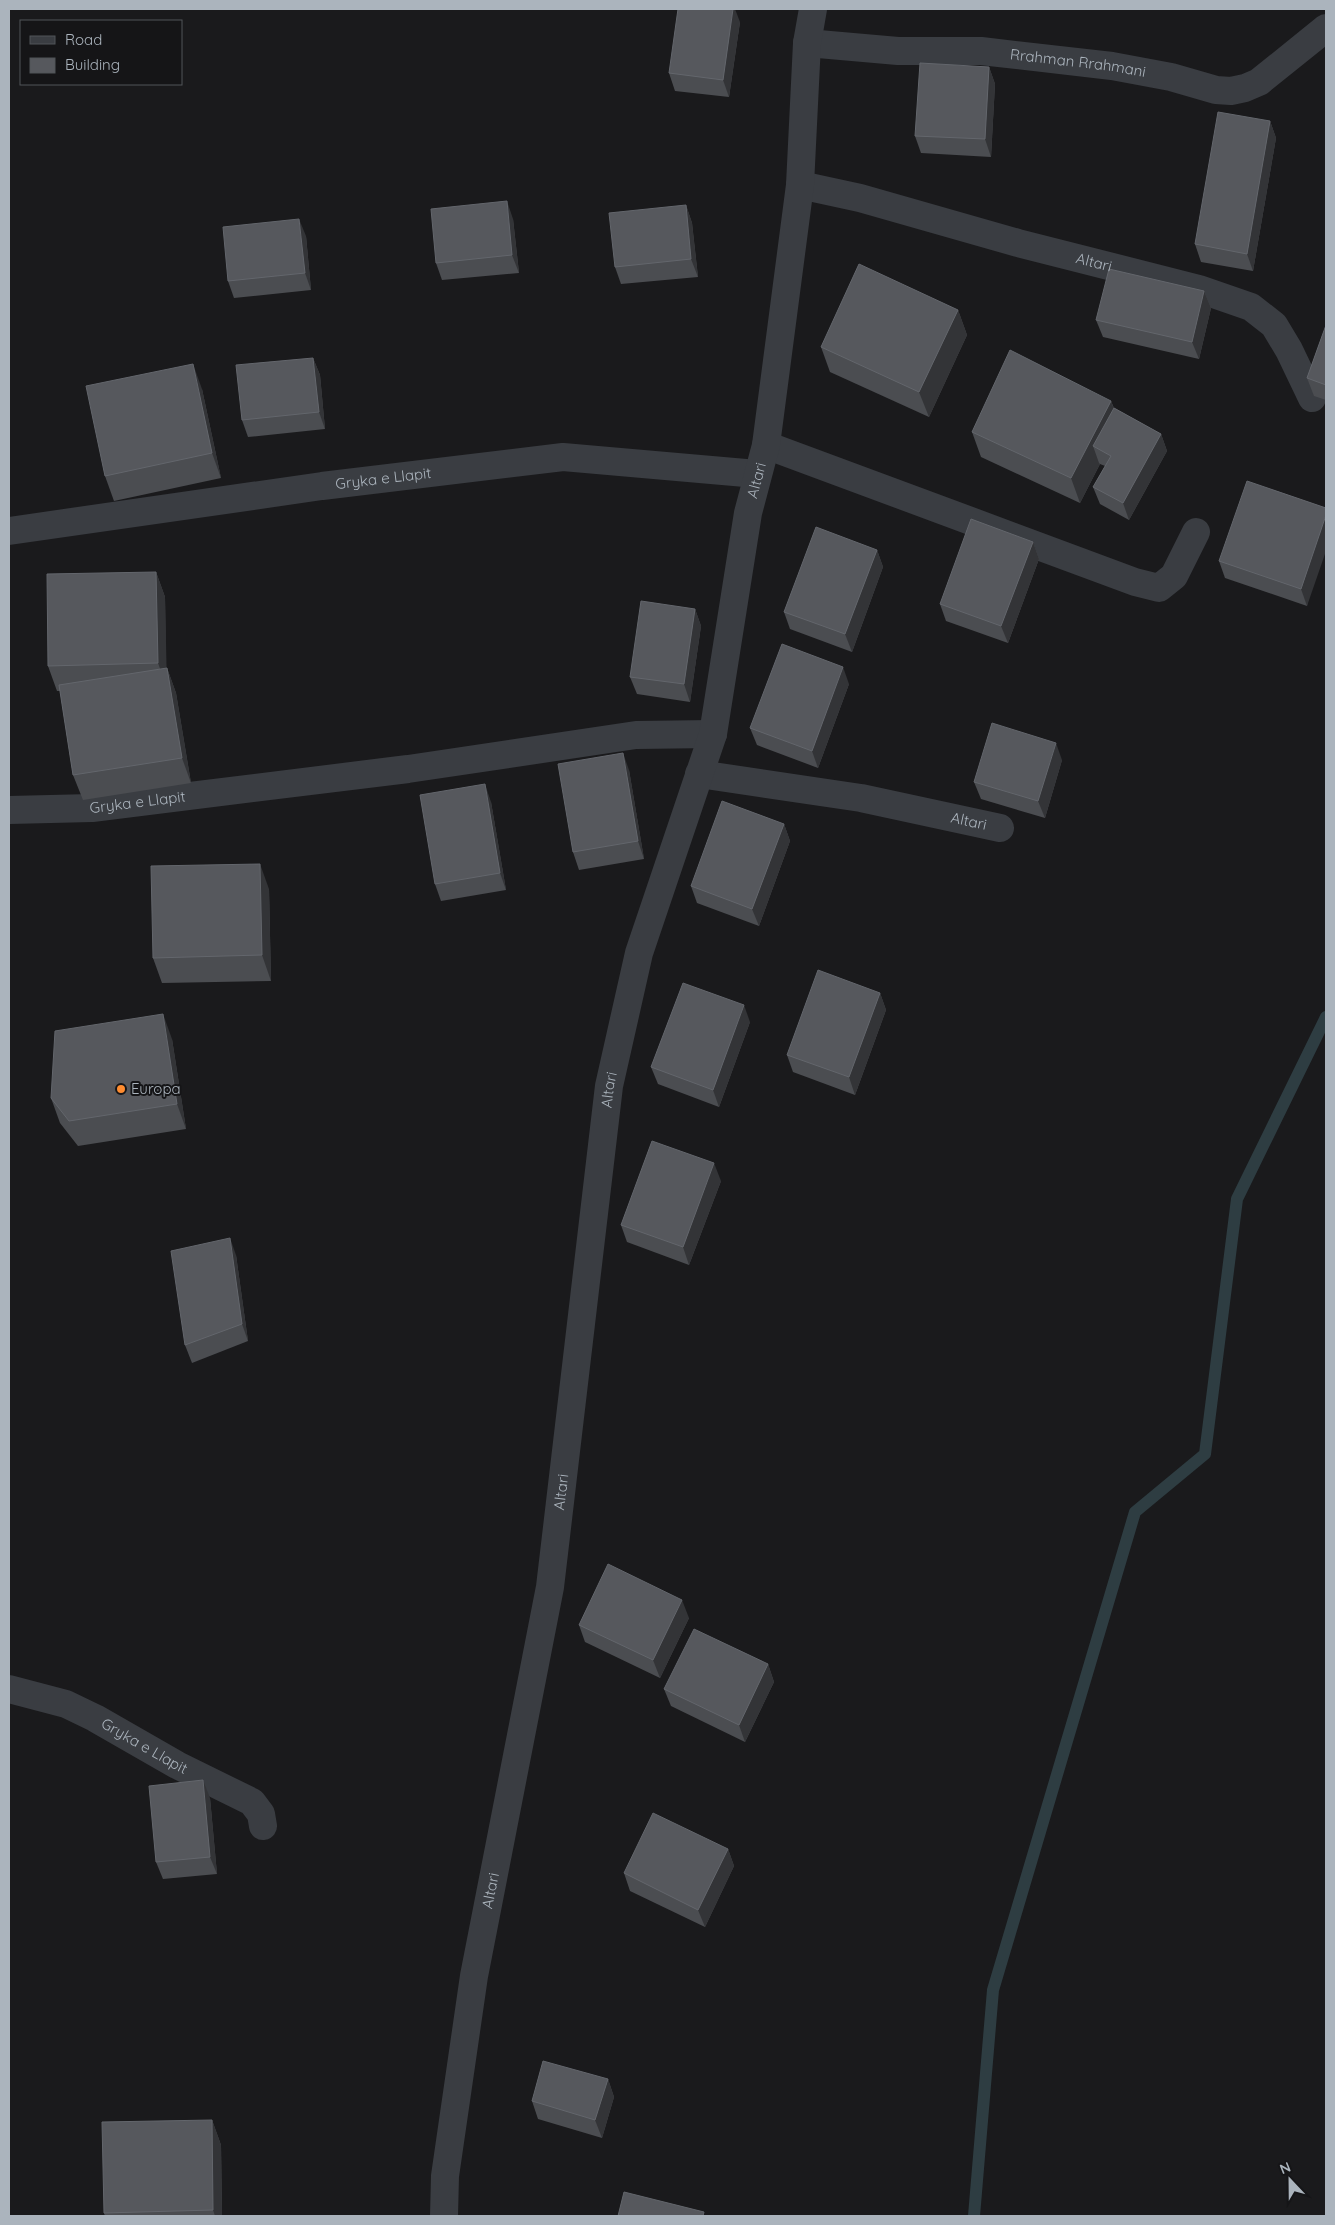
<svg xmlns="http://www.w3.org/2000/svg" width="1335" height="2225" font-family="Quicksand,sans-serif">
<rect width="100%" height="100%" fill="#1a1a1c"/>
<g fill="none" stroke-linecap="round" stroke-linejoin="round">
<path stroke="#2e3d42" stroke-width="12" d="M 974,2216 L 993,1990 L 1135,1512 L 1205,1454 L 1237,1199 L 1326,1017"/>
<g stroke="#3a3d42" stroke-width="28">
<path id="s1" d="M 807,43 L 898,51 L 981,51 L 1112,66 L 1171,77 L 1216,90 L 1231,91 L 1245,88 L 1259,82 L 1326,28"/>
<path id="s2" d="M 800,185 L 860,198 L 1018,243 L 1199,289 L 1251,307 L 1274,325 L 1289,350 L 1312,398"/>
<path d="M 766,445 L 1135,582 L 1159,588 L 1174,576 L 1196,532"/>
<path id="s3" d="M 9,531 L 322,486 L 563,457 L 757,474"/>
<path id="s4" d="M 699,774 L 861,798 L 1000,828"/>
<path id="s5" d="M 9,810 L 92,808 L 408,769 L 636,735 L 713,734"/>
<path id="s6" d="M 9,1689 L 66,1704 L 95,1718 L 177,1765 L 252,1802 L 261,1814 L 263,1826"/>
<path id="s7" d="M 444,2216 L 445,2176 L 474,1976 L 550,1587 L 609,1086 L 639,953 L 713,734 L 748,513 L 766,445 L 800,185 L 807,43 L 813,9"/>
</g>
</g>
<g fill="#4b4d51">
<path d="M 740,22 L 729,97 L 675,91 L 669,73 Z"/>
<path d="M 989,67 L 995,84 L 991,157 L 921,153 L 915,136 Z"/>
<path d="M 1270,121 L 1276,138 L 1253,271 L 1201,262 L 1195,244 Z"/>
<path d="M 686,205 L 692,223 L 698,277 L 621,284 L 615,267 Z"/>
<path d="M 513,219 L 519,273 L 442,280 L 436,263 Z"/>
<path d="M 306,236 L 311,290 L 234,298 L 228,281 Z"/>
<path d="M 1204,291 L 1211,308 L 1199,359 L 1103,337 L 1096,320 Z"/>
<path d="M 958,310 L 967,335 L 929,417 L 830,372 L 821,347 Z"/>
<path d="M 1326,325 L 1326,400 L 1314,396 L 1307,378 Z"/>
<path d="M 313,358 L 320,375 L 325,429 L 248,437 L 242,420 Z"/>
<path d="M 202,389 L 221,478 L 114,501 L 105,476 Z"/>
<path d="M 1111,401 L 1114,408 L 1161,434 L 1167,451 L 1129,520 L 1100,504 L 1093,487 L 1105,466 L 1100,464 L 1080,503 L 981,457 L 972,432 Z"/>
<path d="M 1326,508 L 1307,606 L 1225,578 L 1219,561 Z"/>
<path d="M 1033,542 L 1039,559 L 1008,643 L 946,621 L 940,604 Z"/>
<path d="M 877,550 L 883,567 L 852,652 L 790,629 L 784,612 Z"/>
<path d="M 156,572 L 165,597 L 166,668 L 167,668 L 176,693 L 191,783 L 83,800 L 73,775 L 60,691 L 57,691 L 48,666 Z"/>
<path d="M 695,609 L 701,626 L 690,702 L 637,694 L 630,677 Z"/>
<path d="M 849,684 L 818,768 L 757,745 L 750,728 Z"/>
<path d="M 1062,760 L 1045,818 L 981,799 L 974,782 Z"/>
<path d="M 629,770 L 644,859 L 579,870 L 573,852 Z"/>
<path d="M 491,802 L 506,890 L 441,901 L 435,884 Z"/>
<path d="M 784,824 L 790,841 L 759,926 L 697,903 L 691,886 Z"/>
<path d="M 269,889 L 271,981 L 162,983 L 153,958 Z"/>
<path d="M 880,993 L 886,1010 L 855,1095 L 793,1072 L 787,1055 Z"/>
<path d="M 750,1022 L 719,1107 L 658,1084 L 651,1067 Z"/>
<path d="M 172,1039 L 186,1129 L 78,1146 L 60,1123 L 51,1098 Z"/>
<path d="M 721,1181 L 689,1265 L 627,1242 L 621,1225 Z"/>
<path d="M 236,1255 L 248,1341 L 192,1363 L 185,1345 Z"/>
<path d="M 689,1618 L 660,1678 L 585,1642 L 579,1625 Z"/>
<path d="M 768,1664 L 774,1682 L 745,1742 L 671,1706 L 664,1689 Z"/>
<path d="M 210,1798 L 217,1874 L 163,1879 L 156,1862 Z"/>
<path d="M 728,1849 L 734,1866 L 705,1927 L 630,1891 L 624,1873 Z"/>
<path d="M 608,2079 L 614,2097 L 602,2138 L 538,2119 L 532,2101 Z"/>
<path d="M 212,2120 L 221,2145 L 222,2216 L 105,2216 L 104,2213 Z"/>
</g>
<g fill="#333437">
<path d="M 733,9 L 735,9 L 740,22 L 729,97 L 723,80 Z"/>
<path d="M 989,67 L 995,84 L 991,157 L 985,139 Z"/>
<path d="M 1270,121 L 1276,138 L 1253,271 L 1247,254 Z"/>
<path d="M 507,201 L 513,219 L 519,273 L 512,255 Z"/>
<path d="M 686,205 L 692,223 L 698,277 L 691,259 Z"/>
<path d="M 299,219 L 306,236 L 311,290 L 305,273 Z"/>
<path d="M 1204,291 L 1211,308 L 1199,359 L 1192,342 Z"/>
<path d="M 958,310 L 967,335 L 929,417 L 919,392 Z"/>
<path d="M 313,358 L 320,375 L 325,429 L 319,412 Z"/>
<path d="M 193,364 L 202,389 L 221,478 L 212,453 Z"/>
<path d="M 1111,401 L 1120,426 L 1093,446 L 1099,463 L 1100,464 L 1080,503 L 1071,478 Z"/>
<path d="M 1161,434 L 1167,451 L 1129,520 L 1123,503 Z"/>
<path d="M 1326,515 L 1326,551 L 1307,606 L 1301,589 Z"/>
<path d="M 1033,542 L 1039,559 L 1008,643 L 1001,626 Z"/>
<path d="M 877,550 L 883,567 L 852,652 L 845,634 Z"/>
<path d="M 156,572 L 165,597 L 167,688 L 158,663 Z"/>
<path d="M 695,609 L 701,626 L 690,702 L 684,684 Z"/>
<path d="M 843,667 L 849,684 L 818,768 L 812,751 Z"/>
<path d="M 167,668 L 176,693 L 191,783 L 182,758 Z"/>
<path d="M 1056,743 L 1062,760 L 1045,818 L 1038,801 Z"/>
<path d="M 623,753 L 629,770 L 644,859 L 638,841 Z"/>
<path d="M 485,784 L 491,802 L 506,890 L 500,873 Z"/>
<path d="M 784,824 L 790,841 L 759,926 L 752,909 Z"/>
<path d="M 260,864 L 269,889 L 271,981 L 262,955 Z"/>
<path d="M 880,993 L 886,1010 L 855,1095 L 849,1077 Z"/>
<path d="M 744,1005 L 750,1022 L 719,1107 L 713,1090 Z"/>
<path d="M 163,1014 L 172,1039 L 186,1129 L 177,1104 Z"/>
<path d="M 714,1163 L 721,1181 L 689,1265 L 683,1247 Z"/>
<path d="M 230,1238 L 236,1255 L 248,1341 L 242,1324 Z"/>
<path d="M 682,1600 L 689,1618 L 660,1678 L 653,1660 Z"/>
<path d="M 768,1664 L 774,1682 L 745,1742 L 739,1725 Z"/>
<path d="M 203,1780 L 210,1798 L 217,1874 L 210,1857 Z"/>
<path d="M 728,1849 L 734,1866 L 705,1927 L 698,1910 Z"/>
<path d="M 608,2079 L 614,2097 L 602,2138 L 595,2120 Z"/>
<path d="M 212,2120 L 221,2145 L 222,2216 L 215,2216 L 213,2210 Z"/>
</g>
<g fill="#56585d" stroke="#63666c">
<path d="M 678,9 L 733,9 L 723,80 L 669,73 Z"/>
<path d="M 920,63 L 989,67 L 985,139 L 915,136 Z"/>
<path d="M 1218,112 L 1270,121 L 1247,254 L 1195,244 Z"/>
<path d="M 507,201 L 512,255 L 436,263 L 431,209 Z"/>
<path d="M 686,205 L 691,259 L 615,267 L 609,213 Z"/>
<path d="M 299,219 L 305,273 L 228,281 L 223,227 Z"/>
<path d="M 859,264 L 958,310 L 919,392 L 821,347 Z"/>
<path d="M 1109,269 L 1204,291 L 1192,342 L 1096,320 Z"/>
<path d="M 1326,325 L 1326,385 L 1307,378 Z"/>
<path d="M 1010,350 L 1111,401 L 1071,478 L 972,432 Z"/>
<path d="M 313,358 L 319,412 L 242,420 L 236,365 Z"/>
<path d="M 193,364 L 212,453 L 105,476 L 86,386 Z"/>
<path d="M 1114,408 L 1161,434 L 1123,503 L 1093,487 L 1111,456 L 1093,446 Z"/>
<path d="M 1247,481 L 1326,508 L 1326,515 L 1301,589 L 1219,561 Z"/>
<path d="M 971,519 L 1033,542 L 1001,626 L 940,604 Z"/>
<path d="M 816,527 L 877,550 L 845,634 L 784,612 Z"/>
<path d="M 156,572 L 158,663 L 48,666 L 47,574 Z"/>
<path d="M 641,601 L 695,609 L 684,684 L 630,677 Z"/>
<path d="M 782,644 L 843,667 L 812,751 L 750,728 Z"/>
<path d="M 167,668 L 182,758 L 73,775 L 59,685 Z"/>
<path d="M 992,723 L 1056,743 L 1038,801 L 974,782 Z"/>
<path d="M 623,753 L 638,841 L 573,852 L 558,764 Z"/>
<path d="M 485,784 L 500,873 L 435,884 L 420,795 Z"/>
<path d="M 722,801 L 784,824 L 752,909 L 691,886 Z"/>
<path d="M 260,864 L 262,955 L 153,958 L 151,866 Z"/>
<path d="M 818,970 L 880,993 L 849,1077 L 787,1055 Z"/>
<path d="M 683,983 L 744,1005 L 713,1090 L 651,1067 Z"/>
<path d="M 163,1014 L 177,1104 L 69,1121 L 51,1098 L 55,1031 Z"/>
<path d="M 652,1141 L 714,1163 L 683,1247 L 621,1225 Z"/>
<path d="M 230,1238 L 242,1324 L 185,1345 L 171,1251 Z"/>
<path d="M 608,1564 L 682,1600 L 653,1660 L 579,1625 Z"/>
<path d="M 694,1629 L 768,1664 L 739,1725 L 664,1689 Z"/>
<path d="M 203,1780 L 210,1857 L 156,1862 L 149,1786 Z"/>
<path d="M 653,1813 L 728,1849 L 698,1910 L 624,1873 Z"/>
<path d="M 543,2061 L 608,2079 L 595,2120 L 532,2101 Z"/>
<path d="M 212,2120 L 213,2210 L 104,2213 L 102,2122 Z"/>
<path d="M 624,2192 L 704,2212 L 703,2216 L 618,2216 Z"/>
</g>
<circle fill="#fe8c30" stroke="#151517" stroke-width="2" cx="121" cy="1089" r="5"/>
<g text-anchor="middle" stroke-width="4" stroke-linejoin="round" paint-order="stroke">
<g font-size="15" fill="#abb4bd" stroke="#151517">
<text dy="5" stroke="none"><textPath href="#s1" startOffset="272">Rrahman Rrahmani</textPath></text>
<text dy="5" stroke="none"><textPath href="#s2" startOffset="304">Altari</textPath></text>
<text dy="5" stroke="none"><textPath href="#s3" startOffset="378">Gryka e Llapit</textPath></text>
<text dy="5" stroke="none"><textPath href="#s7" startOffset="1768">Altari</textPath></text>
<text dy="5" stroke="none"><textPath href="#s5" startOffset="129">Gryka e Llapit</textPath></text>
<text dy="5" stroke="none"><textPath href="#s4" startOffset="274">Altari</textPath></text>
<text dy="5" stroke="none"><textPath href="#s7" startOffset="1139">Altari</textPath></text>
<text dy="5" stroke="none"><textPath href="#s7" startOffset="734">Altari</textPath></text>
<text dy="5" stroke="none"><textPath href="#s6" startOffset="148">Gryka e Llapit</textPath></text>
<text dy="5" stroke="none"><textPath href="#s7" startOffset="329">Altari</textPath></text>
</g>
<g font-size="15" fill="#abb4bd" stroke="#151517" text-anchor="start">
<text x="131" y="1094">Europa</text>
</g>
</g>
<rect width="1335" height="2225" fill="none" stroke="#abb4bd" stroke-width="20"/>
<rect x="20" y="20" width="162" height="65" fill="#151517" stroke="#515559"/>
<rect x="30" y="36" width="25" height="8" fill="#3a3d42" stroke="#515559"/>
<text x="65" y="45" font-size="15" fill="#abb4bd">Road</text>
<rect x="30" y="58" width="25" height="15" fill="#56585d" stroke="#515559"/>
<text x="65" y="70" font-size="15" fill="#abb4bd">Building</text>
<g transform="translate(1290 2180) rotate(338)" stroke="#151517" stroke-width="4" paint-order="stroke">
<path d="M0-4L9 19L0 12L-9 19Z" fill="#abb4bd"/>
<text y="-8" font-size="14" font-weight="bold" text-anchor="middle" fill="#abb4bd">N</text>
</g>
</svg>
